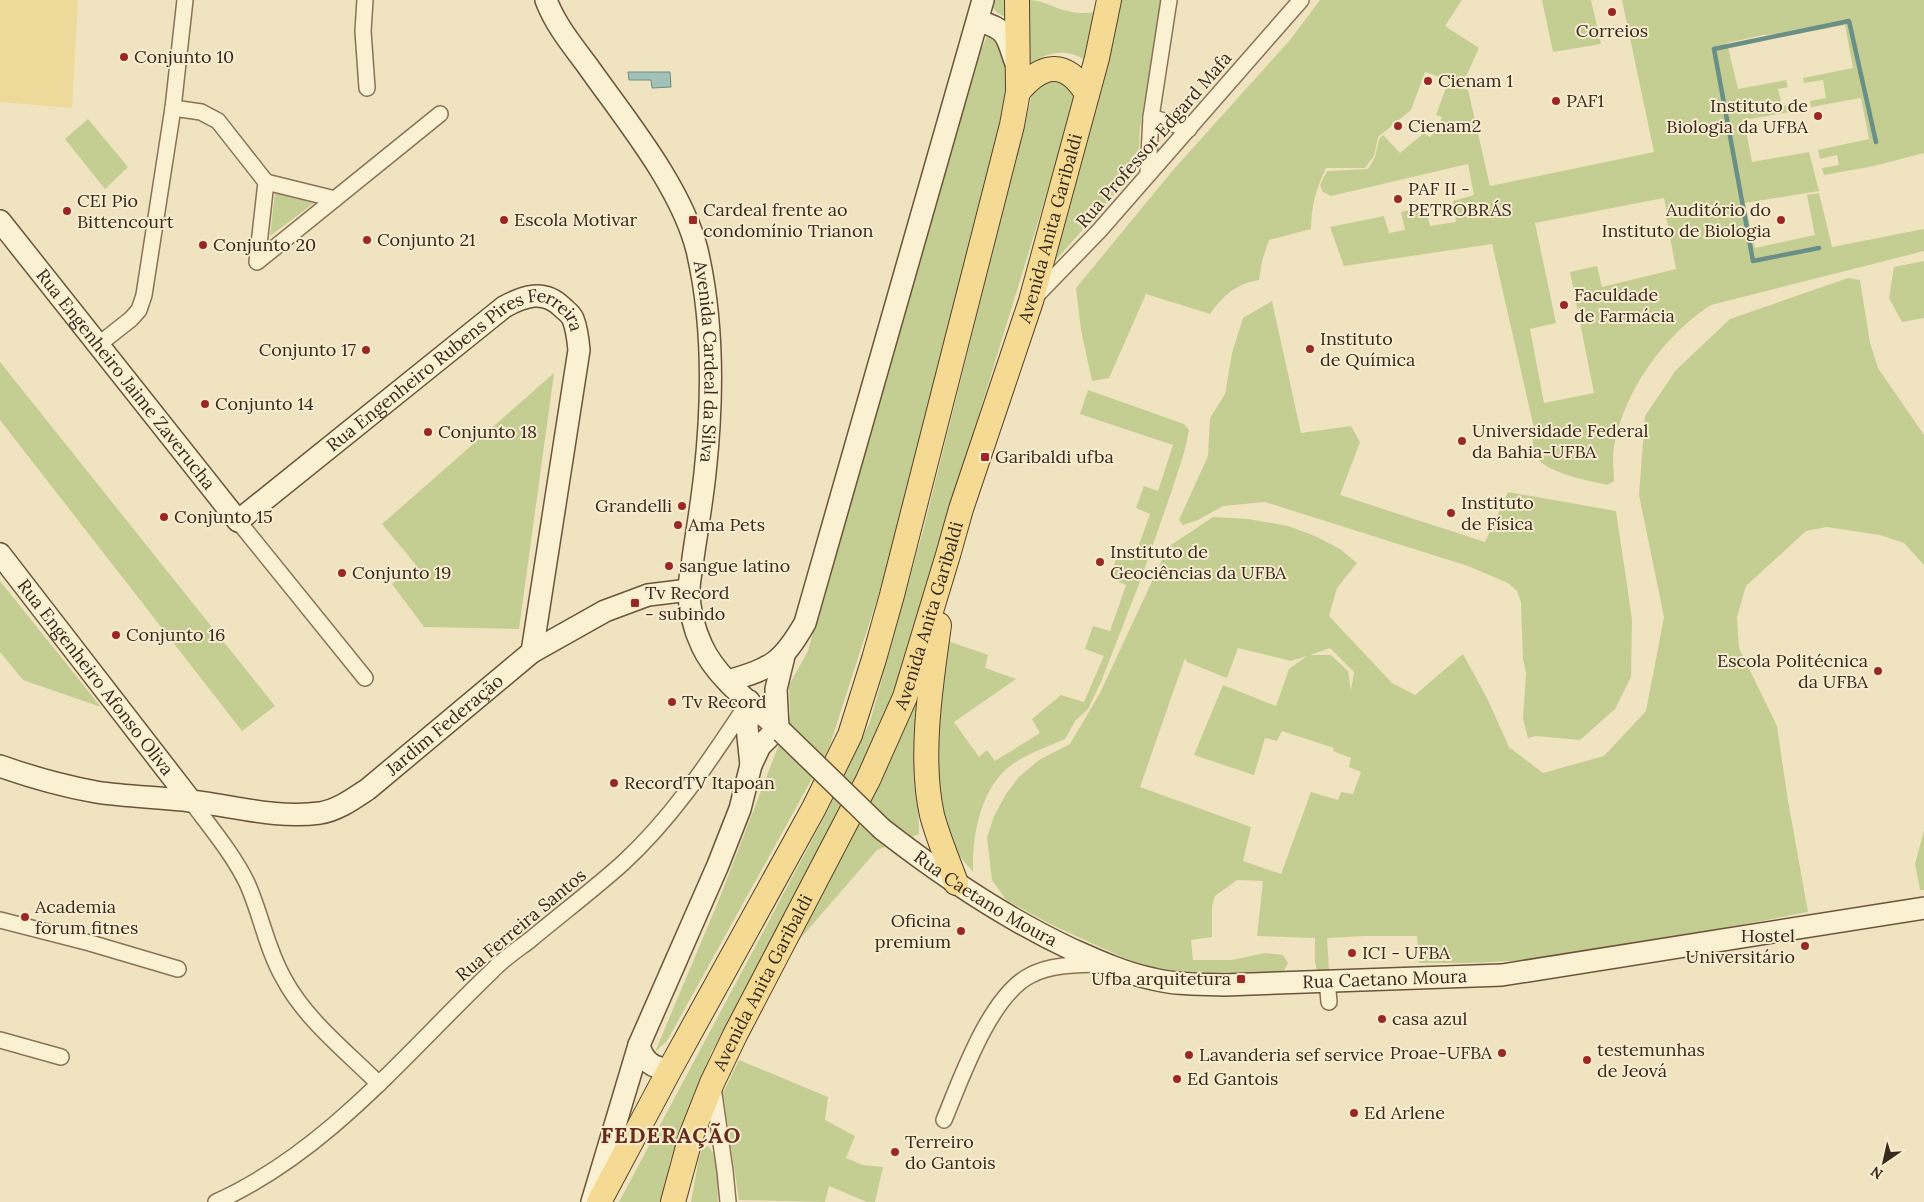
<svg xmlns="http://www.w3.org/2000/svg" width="1924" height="1202" font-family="Lora,serif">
<rect width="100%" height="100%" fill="#f0e3bf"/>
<g fill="#c5ce92" fill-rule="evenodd">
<path d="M 995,0 L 1010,0 L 1010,17 C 999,16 994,12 991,2 Z"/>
<path d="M 1027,0 C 1045,0 1052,8 1068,11 C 1078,14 1087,13 1096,12 L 1085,60 C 1065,47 1045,53 1026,66 Z"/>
<path d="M 1113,0 L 1161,0 C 1155,41 1147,82 1141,123 C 1137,142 1143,157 1131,175 L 1055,261 L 1056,247 Z"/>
<path d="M 1320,0 L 1462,0 L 1445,26 L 1479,48 L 1462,85 L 1425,72 L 1411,110 L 1378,137 L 1374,156 L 1365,168 L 1326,168 C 1316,189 1311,206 1311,229 L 1269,240 L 1262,261 L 1259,280 C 1234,285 1224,295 1210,314 L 1146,294 L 1109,378 L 1092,381 L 1081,330 L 1076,288 L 1174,169 L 1290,40 Z"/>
<path d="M 1542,0 L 1591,0 L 1601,44 L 1553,52 Z"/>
<path d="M 1622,0 L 1924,0 L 1924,153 L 1874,166 L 1824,175 L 1822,168 L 1839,165 L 1837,155 L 1820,159 L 1818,150 L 1869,139 L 1861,98 L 1811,107 L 1810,101 L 1826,98 L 1823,80 L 1804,83 L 1803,78 L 1853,68 L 1845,25 L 1814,31 L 1763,35 L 1727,43 L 1738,89 L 1786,80 L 1788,87 L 1778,89 L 1782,106 L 1794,104 L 1795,111 L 1744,120 L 1752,162 L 1809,152 L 1819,191 L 1745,203 L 1755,248 L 1815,235 L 1807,195 L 1819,193 L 1832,247 L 1924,229 L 1924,251 L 1711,305 C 1664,335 1624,391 1614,446 C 1612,457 1614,470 1614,481 L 1607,485 C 1588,480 1540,473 1534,452 C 1532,444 1533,436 1534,428 L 1492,244 L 1344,266 L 1330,227 L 1384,216 L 1389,233 L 1405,230 L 1401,212 L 1426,207 L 1430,226 L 1456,222 L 1453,201 L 1474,195 L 1468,164 L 1331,196 L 1323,192 L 1320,185 L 1327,171 L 1368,169 L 1375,157 L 1379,139 L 1383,135 L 1400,153 L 1424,133 L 1430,137 L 1438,128 L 1442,117 L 1436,115 L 1448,82 L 1468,90 L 1490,186 L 1654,152 ZM 1664,198 L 1667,214 L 1672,214 L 1666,216 L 1676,269 L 1602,287 L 1597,266 L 1570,272 L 1594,393 L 1544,403 L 1530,329 L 1556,323 L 1535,223 Z"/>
<path d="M 989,32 L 1004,34 L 1012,89 L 896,540 L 829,748 L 667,1041 L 655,1052 L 718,902 L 790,716 L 789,685 L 808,651 L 841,529 L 977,59 Z"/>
<path d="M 1062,74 L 1076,98 L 882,730 L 809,875 L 711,1053 L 670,1161 L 664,1202 L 619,1202 L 827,812 L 870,722 L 924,527 L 1034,87 Z"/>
<path d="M 88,119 L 128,167 L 105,189 L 65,139 Z"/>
<path d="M 275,193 L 314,203 L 270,236 Z"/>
<path d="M 1924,261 L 1924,318 L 1902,322 L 1889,298 L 1894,267 Z"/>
<path d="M 1848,278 L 1860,280 L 1870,343 L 1878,368 L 1924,435 L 1924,565 L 1904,543 L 1880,535 L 1827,527 L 1806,531 L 1746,586 L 1737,617 L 1739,648 L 1777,726 L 1788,801 L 1808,912 L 1571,958 L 1469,963 L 1419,963 L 1417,936 L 1365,936 L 1327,938 L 1329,970 L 1317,971 L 1315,962 L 1315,938 L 1257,936 L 1263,881 L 1237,880 L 1215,896 L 1212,906 L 1212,937 L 1191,940 L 1193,960 L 1232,960 L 1265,953 L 1283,955 L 1288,963 L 1284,971 L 1234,977 L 1185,973 L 1157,970 L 1122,957 L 1050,924 L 1006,900 L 992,880 L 987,838 L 994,816 L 1006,794 L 1019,777 L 1039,760 L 1070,744 L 1100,693 L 1168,547 L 1213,517 L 1248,519 L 1288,526 L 1315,536 L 1340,549 L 1357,563 L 1337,588 L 1329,616 L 1392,683 L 1415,695 L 1463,654 L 1487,698 L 1509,747 L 1543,773 L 1604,756 L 1646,711 L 1664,617 L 1639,495 L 1645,416 L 1676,370 L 1730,319 ZM 1238,648 L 1291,661 L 1307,656 L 1289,669 L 1276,706 L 1223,685 L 1194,755 L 1254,775 L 1265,738 L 1277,741 L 1282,731 L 1334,748 L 1333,751 L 1351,758 L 1349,767 L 1361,772 L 1353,794 L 1341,792 L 1338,800 L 1311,792 L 1281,874 L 1243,861 L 1251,827 L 1140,787 L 1185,658 L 1187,662 L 1227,678 ZM 1330,648 L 1354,672 L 1351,690 L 1348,671 L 1331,655 L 1310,655 Z"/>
<path d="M 1272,301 L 1301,433 L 1351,426 L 1360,442 L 1340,495 L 1485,542 L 1508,492 L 1616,511 L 1632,619 L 1631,677 L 1615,709 L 1580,740 L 1536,736 L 1528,738 L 1523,719 L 1526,673 L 1523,659 L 1521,602 L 1517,591 L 1508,583 L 1468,566 L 1265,502 L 1223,506 L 1198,520 L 1183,525 L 1179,520 L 1208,456 L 1210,418 L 1225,394 L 1232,353 L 1243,318 Z"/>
<path d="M 0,362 L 275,706 L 242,731 L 0,420 Z"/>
<path d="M 554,373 L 519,629 L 424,627 L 392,584 L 416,565 L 382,524 Z"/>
<path d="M 1088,390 L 1184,424 L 1189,430 L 1184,453 L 1171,493 L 1141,579 L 1101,682 L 1088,709 L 1075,721 L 1065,739 C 1047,747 1026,754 1010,766 C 980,789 972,837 973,872 L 939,832 L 932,789 L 945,640 L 988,655 L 985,668 L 1016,679 L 954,722 L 979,757 L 987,750 L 995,761 L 1040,733 L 1032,719 L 1061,695 L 1084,702 L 1104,656 L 1085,649 L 1093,626 L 1110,631 L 1126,585 L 1110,578 L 1117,556 L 1133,561 L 1150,514 L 1136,508 L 1144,486 L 1158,491 L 1173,445 L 1080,414 Z"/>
<path d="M 0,581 L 101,707 L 23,680 L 0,652 Z"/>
<path d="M 916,703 L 919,834 L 877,850 L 799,940 Z"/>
<path d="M 1924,830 L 1924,890 L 1920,890 L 1915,864 Z"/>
<path d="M 739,1060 L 828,1097 L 825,1120 L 855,1136 L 846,1158 L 863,1165 L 883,1167 L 875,1202 L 867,1202 L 829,1186 L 825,1202 L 739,1200 L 723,1093 Z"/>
<path d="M 708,1146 C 720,1158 717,1185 718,1202 L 691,1202 L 699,1158 L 702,1150 Z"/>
</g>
<path fill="#edda9a" d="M 0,0 L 78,0 L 72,108 L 0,102 Z"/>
<path fill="#a2c1b9" stroke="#698f87" d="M 628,72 L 670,72 L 671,87 L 652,88 L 651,80 L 629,80 Z"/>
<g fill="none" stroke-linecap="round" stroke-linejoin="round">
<path stroke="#698f87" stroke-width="4.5" d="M 1819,248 L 1753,261 L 1714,49 L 1849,21 L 1876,142"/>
<g stroke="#897356" stroke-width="18">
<g id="street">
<path d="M 365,0 L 363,31 L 367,88"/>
<path d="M 173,108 L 201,112 L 218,121 L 266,182 L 257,262 L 440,114"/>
<path d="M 1151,117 L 1189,129"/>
<path d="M 1148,173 L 1151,117 L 1169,0"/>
<path d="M 266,182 L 335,199"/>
<path d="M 1034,298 L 1099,231 L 1301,0"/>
<path d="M 98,345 L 131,319 L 139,310 L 144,295 L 173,108 L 185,0"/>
<path d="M 238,521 L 365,678"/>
<path d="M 191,801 C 210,827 233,854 247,883 C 261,914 267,950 284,979 C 306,1020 346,1051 379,1084"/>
<path d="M 0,920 L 90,943 L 178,969"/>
<path d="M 1327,980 L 1329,1002"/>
<path d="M 0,1040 L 61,1057"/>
<path d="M 713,1087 L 725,1171 L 728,1202"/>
<path d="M 944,1120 C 961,1079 990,995 1031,975 C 1052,964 1078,965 1102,964"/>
<path d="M 216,1202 C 327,1152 406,1053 492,971 C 503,959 517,950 530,940 C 561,914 593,890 623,863 C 674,816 710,760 748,703"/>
</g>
</g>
<g stroke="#6b543a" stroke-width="24">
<g id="secondary">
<path id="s1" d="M 546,0 C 555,24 572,45 587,65 C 625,119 681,186 697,250 C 714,323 713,400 705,473 C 702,502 697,530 693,558 C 692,569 689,580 689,590 C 689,609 694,629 702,646 C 717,679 756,707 782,732"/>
<path d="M 978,21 C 1007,29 1006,34 1015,61"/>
<path id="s2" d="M 0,221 L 238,521 L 504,307 C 524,296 544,289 562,307 C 566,311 571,314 573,319 C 577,329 578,339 579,350 L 532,652"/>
<path id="s3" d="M 0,554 L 191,801"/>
<path d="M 728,681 C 772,668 782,663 805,623 L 983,0"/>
<path d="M 749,701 L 747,727 L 751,765"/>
<path id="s4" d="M 0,766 C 31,777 63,786 96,792 C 127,797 160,797 191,801 C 234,806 277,819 320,813 C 338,810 353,799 368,789 L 532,652 L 605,611 L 648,595 L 689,590"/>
<path id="s5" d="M 882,829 C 941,875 1003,917 1071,949 C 1098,961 1124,973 1153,979 C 1176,985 1200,984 1224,985 L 1502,975 L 1924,908"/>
<path d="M 639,1045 C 643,1061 653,1069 670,1069"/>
<path d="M 592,1202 L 639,1045 L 718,865 L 740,809 L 751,765 L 760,746 L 778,728 L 776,689 L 784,656"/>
</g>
</g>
<g stroke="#56412b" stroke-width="26">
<g id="primary">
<path d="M 1018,92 C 1042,63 1066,59 1087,94"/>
<path d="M 939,625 C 931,683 919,757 932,815 C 938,838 948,861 956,883"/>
<path d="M 599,1202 L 670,1069 L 814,808 L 850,735 L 874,659 L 892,595 L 1012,125 L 1018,92 L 1017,0"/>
<path id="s6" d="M 673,1202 L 691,1136 L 712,1083 L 735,1035 L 868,780 L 905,697 L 948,555 L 961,509 L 1031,301 L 1097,58 L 1109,0"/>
</g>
</g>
<use href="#street" stroke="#faf0d2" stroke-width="15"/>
<use href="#secondary" stroke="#faf0d2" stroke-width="21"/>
<use href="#primary" stroke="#f5da94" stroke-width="24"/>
<g stroke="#6b543a" stroke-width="24" stroke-linecap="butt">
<path id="secondary-bridge" d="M 782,732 L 882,829"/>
</g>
<use href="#secondary-bridge" stroke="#faf0d2" stroke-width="21"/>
</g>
<g fill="#9b2724" stroke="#f7eccf" stroke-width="2">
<circle cx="1612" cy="12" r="5"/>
<circle cx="124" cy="57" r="5"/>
<circle cx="1428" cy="81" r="5"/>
<circle cx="1556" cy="101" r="5"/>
<circle cx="1818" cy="116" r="5"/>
<circle cx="1398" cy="126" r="5"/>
<circle cx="1398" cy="199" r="5"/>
<circle cx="67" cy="211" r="5"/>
<circle cx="504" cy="220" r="5"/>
<rect x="688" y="215" width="10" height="10" rx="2.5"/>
<circle cx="1781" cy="220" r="5"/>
<circle cx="367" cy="240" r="5"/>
<circle cx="203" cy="245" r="5"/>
<circle cx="1564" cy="305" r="5"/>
<circle cx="1310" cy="349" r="5"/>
<circle cx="366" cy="350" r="5"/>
<circle cx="205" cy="404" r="5"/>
<circle cx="428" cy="432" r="5"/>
<circle cx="1462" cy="441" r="5"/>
<rect x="980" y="452" width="10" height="10" rx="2.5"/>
<circle cx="682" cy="506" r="5"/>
<circle cx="1451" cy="513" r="5"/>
<circle cx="164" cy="517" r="5"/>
<circle cx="678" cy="525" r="5"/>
<circle cx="1100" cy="562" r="5"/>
<circle cx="669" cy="566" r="5"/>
<circle cx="342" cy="573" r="5"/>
<rect x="630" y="598" width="10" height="10" rx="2.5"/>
<circle cx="116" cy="635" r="5"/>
<circle cx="1878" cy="671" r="5"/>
<circle cx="672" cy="702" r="5"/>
<circle cx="614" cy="783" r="5"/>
<circle cx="25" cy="917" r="5"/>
<circle cx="961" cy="931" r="5"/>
<circle cx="1805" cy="946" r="5"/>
<circle cx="1352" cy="953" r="5"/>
<rect x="1236" y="974" width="10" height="10" rx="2.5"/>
<circle cx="1382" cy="1019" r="5"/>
<circle cx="1502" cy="1053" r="5"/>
<circle cx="1189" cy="1055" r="5"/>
<circle cx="1587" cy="1060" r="5"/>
<circle cx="1177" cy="1079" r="5"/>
<circle cx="1354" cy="1113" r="5"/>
<circle cx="895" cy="1152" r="5"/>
</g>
<g text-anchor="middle" stroke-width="4" stroke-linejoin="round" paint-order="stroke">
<g font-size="18" fill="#382a1c" stroke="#f7eccf" text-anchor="start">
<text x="1612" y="37" text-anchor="middle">Correios</text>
<text x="134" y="63">Conjunto 10</text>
<text x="1438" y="87">Cienam 1</text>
<text x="1566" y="107">PAF1</text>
<text x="1808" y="112" text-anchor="end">Instituto de<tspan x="1808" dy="21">Biologia da UFBA</tspan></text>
<text x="1408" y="132">Cienam2</text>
<text x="1408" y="195">PAF II -<tspan x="1408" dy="21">PETROBRÁS</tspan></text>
<text x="77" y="207">CEI Pio<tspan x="77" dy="21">Bittencourt</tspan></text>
<text x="703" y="216">Cardeal frente ao<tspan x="703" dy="21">condomínio Trianon</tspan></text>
<text x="1771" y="216" text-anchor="end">Auditório do<tspan x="1771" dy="21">Instituto de Biologia</tspan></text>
<text x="514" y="226">Escola Motivar</text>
<text x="377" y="246">Conjunto 21</text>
<text x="213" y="251">Conjunto 20</text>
<text x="1574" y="301">Faculdade<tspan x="1574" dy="21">de Farmácia</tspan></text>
<text x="1320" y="345">Instituto<tspan x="1320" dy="21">de Química</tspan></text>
<text x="356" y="356" text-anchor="end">Conjunto 17</text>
<text x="215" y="410">Conjunto 14</text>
<text x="1472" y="437">Universidade Federal<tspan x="1472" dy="21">da Bahia-UFBA</tspan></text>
<text x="438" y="438">Conjunto 18</text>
<text x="995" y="463">Garibaldi ufba</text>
<text x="1461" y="509">Instituto<tspan x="1461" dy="21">de Física</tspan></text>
<text x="672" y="512" text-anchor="end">Grandelli</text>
<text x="174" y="523">Conjunto 15</text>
<text x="688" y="531">Ama Pets</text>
<text x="1110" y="558">Instituto de<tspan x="1110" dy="21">Geociências da UFBA</tspan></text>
<text x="679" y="572">sangue latino</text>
<text x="352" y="579">Conjunto 19</text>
<text x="645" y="599">Tv Record<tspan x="645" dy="21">- subindo</tspan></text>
<text x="126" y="641">Conjunto 16</text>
<text x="1868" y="667" text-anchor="end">Escola Politécnica<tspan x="1868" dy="21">da UFBA</tspan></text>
<text x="682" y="708">Tv Record</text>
<text x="624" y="789">RecordTV Itapoan</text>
<text x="35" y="913">Academia<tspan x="35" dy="21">forum fitnes</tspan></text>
<text x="951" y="927" text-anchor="end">Oficina<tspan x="951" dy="21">premium</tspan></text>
<text x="1795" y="942" text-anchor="end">Hostel<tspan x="1795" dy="21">Universitário</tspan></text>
<text x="1362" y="959">ICI - UFBA</text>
<text x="1231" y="985" text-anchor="end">Ufba arquitetura</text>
<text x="1392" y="1025">casa azul</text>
<text x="1597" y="1056">testemunhas<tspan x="1597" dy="21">de Jeová</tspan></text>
<text x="1492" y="1059" text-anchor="end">Proae-UFBA</text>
<text x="1199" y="1061">Lavanderia sef service</text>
<text x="1187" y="1085">Ed Gantois</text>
<text x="1364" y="1119">Ed Arlene</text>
<text x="905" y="1148">Terreiro<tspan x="905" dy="21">do Gantois</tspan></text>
</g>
<g font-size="18" fill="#382a1c" stroke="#f7eccf">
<text transform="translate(1154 140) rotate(-49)" y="6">Rua Professor Edgard Mafa</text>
<text dy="6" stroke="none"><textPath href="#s6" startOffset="1048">Avenida Anita Garibaldi</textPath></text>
<text dy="6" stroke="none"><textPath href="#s1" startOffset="406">Avenida Cardeal da Silva</textPath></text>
<text dy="6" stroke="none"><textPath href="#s2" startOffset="202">Rua Engenheiro Jaime Zaverucha</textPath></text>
<text dy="6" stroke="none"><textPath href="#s2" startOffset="658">Rua Engenheiro Rubens Pires Ferreira</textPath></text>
<text dy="6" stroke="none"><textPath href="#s6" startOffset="642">Avenida Anita Garibaldi</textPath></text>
<text dy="6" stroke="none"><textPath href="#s3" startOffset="156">Rua Engenheiro Afonso Oliva</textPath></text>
<text dy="6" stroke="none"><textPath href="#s4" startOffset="479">Jardim Federação</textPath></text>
<text dy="6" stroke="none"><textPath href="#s5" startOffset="125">Rua Caetano Moura</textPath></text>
<text transform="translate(521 925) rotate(-40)" y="6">Rua Ferreira Santos</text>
<text dy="6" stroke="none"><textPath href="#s5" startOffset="544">Rua Caetano Moura</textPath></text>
<text dy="6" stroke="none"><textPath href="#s6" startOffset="238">Avenida Anita Garibaldi</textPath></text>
</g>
<g font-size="22" font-weight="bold" letter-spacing="1" fill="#662c19" stroke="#f7eccf">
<text x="671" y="1143">FEDERAÇÃO</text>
</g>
</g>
<g transform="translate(1884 1162) rotate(214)" stroke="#f7eccf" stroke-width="4" paint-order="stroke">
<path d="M0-4L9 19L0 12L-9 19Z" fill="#382a1c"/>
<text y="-8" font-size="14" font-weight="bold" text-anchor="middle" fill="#382a1c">N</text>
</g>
</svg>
